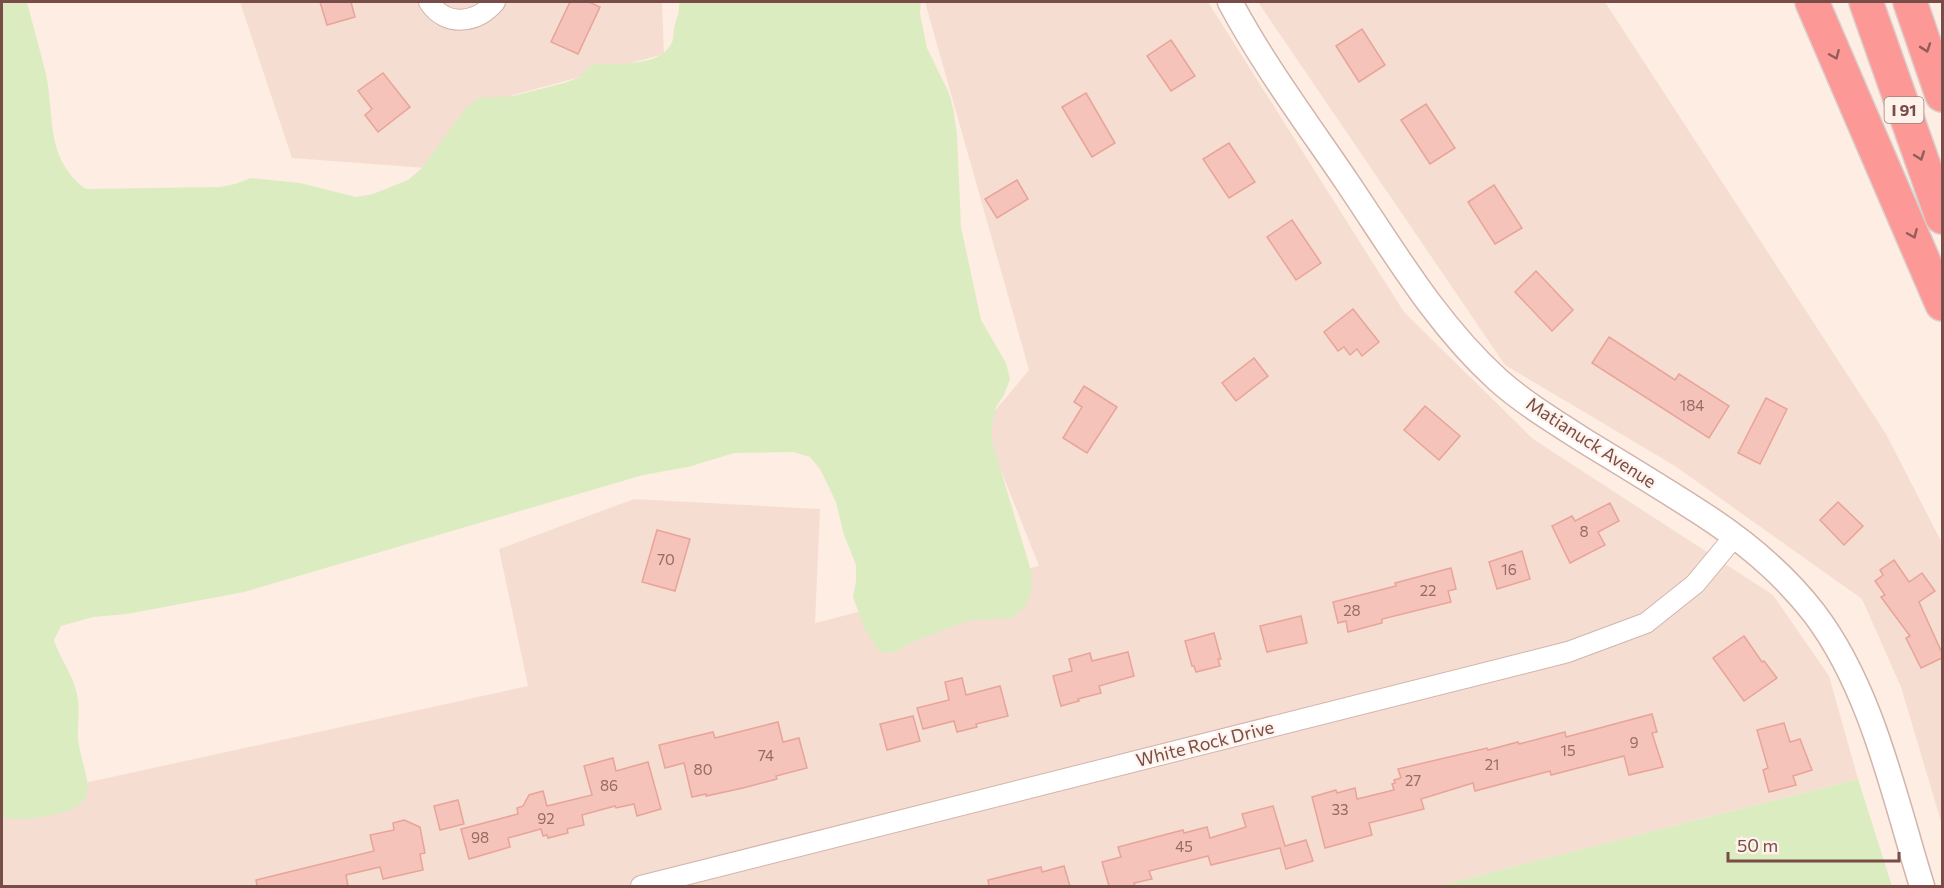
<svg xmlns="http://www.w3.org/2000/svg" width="1944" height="888" font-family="Commissioner,sans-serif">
<rect width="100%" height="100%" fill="#feede3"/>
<g fill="#f6ddd1">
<path d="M 240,2 L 662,2 L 664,54 L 506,97 L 426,168 L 292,158 Z"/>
<path d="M 925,2 L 1208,2 L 1404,312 L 1533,439 L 1773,595 L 1829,676 L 1858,779 L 1438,886 L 2,886 L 2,801 L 528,686 L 499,549 L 634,499 L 820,509 L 815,623 L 1039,566 L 983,425 L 1029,370 Z"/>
<path d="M 1258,2 L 1605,2 L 1886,434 L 1942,543 L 1942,825 L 1901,687 L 1862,599 L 1675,466 L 1505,365 Z"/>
</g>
<g fill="#dcecc1">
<path d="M 2,2 L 27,2 C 33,26 40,50 46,74 C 55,118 45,159 86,189 L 220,187 L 235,184 L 251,178 L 300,183 L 356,197 L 373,194 L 408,180 L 422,168 L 464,110 L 478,98 L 513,96 L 564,83 L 580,77 L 591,65 C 614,62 661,69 672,42 C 674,39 673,33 674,29 C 676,19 680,12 679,2 L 921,2 L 920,14 L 927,48 L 949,93 L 953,108 L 957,134 L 961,227 L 981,320 L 1006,363 L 1010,379 L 1004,395 L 996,407 L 992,425 L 992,441 L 1032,574 L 1031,592 L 1026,606 L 1012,618 L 967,621 L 910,643 L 895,652 L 880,653 L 864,627 L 853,597 L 856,581 L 856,565 L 844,535 L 836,502 L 820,469 L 810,457 L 793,452 L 734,453 L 688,467 L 643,475 L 244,592 L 127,614 L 93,617 L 61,626 L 54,640 C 60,660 76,678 78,700 C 80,715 76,730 79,746 C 87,783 102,805 52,815 C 37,819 16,821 2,817 Z"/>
<path d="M 1858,779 L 1892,886 L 1438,886 Z"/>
</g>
<g fill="#f5c3b9" stroke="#e8a498" stroke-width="1.5">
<path d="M 320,2 L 351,2 L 355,17 L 327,25 Z"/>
<path d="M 570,2 L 589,2 L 600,7 L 578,54 L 551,42 Z"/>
<path d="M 1362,29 L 1385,65 L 1359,82 L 1336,46 Z"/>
<path d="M 1171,40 L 1195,76 L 1171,91 L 1147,56 Z"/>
<path d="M 383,73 L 410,107 L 378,132 L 365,115 L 372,109 L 358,91 Z"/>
<path d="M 1086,93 L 1115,143 L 1092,157 L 1062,107 Z"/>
<path d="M 1426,104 L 1455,148 L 1430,164 L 1401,120 Z"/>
<path d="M 1229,143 L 1255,182 L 1229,198 L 1203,159 Z"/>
<path d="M 1017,180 L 1028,199 L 997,218 L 985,199 Z"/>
<path d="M 1494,185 L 1522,228 L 1495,244 L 1468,202 Z"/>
<path d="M 1292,220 L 1321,263 L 1296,280 L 1267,237 Z"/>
<path d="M 1536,271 L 1573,310 L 1552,331 L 1515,292 Z"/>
<path d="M 1353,309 L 1379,342 L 1362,356 L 1357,349 L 1350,355 L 1344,347 L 1338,351 L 1324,332 Z"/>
<path d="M 1609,337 L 1675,380 L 1679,374 L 1729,406 L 1709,438 L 1592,363 Z"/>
<path d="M 1254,358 L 1268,376 L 1236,401 L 1222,383 Z"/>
<path d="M 1084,386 L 1117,407 L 1087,453 L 1063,438 L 1082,407 L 1074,402 Z"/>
<path d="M 1766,398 L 1787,409 L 1760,464 L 1738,453 Z"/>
<path d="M 1425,406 L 1460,436 L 1439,460 L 1404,430 Z"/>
<path d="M 1838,502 L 1863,526 L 1844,545 L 1820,520 Z"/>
<path d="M 1610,503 L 1619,521 L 1598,532 L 1605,545 L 1570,563 L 1552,526 L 1572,516 L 1575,521 Z"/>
<path d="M 657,530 L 690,539 L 675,591 L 642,582 Z"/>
<path d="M 1522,551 L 1530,579 L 1497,589 L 1489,562 Z"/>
<path d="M 1894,560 L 1909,582 L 1922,573 L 1935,591 L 1919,602 L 1942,653 L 1942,658 L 1921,668 L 1906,638 L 1910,636 L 1881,597 L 1885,595 L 1875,581 L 1883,575 L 1880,570 Z"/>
<path d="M 1451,568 L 1456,589 L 1448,591 L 1451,602 L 1382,619 L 1382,623 L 1348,632 L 1346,621 L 1338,623 L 1333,602 L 1396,586 L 1395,583 Z"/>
<path d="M 1301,616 L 1307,643 L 1267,652 L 1260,626 Z"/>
<path d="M 1214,633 L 1221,659 L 1218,659 L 1220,666 L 1196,672 L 1194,666 L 1192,666 L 1185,641 Z"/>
<path d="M 1744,636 L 1762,662 L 1764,661 L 1777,678 L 1744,701 L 1713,658 Z"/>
<path d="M 1128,652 L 1134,676 L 1099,686 L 1101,693 L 1078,699 L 1079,701 L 1061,706 L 1053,676 L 1072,671 L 1069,659 L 1090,653 L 1092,661 Z"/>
<path d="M 962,678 L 966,695 L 1000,686 L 1008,716 L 976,724 L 977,727 L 957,732 L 954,721 L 923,729 L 917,708 L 949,700 L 945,682 Z"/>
<path d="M 1652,714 L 1657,732 L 1652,733 L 1663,767 L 1629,775 L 1624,756 L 1551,775 L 1550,771 L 1475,791 L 1473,783 L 1421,799 L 1424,809 L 1369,823 L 1372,835 L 1325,848 L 1312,797 L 1336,790 L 1337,793 L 1355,788 L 1357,799 L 1394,790 L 1392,784 L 1395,783 L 1394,780 L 1401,778 L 1398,769 L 1487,748 L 1488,750 L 1518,742 L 1519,744 L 1565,732 L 1566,737 Z"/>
<path d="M 913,716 L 920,741 L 887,750 L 880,724 Z"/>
<path d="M 778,722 L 783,742 L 799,738 L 807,768 L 776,776 L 777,779 L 743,788 L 706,796 L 706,794 L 692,797 L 684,763 L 665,768 L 659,745 L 713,732 L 715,738 Z"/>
<path d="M 1784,723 L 1790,742 L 1800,739 L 1812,770 L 1793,776 L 1796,785 L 1769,792 L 1763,770 L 1768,768 L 1757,730 Z"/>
<path d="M 613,758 L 616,771 L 648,762 L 661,809 L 637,816 L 634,804 L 616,808 L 615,806 L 582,815 L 584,825 L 567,829 L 568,833 L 548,838 L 547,835 L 543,836 L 541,829 L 508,838 L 510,847 L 469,859 L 461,829 L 518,814 L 517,808 L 523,806 L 529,795 L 543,791 L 547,806 L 592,795 L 584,766 Z"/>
<path d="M 458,800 L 464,824 L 440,830 L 434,806 Z"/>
<path d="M 1273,806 L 1285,846 L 1306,840 L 1313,861 L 1286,869 L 1280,848 L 1211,865 L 1208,856 L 1149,871 L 1152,879 L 1134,883 L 1135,886 L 1109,886 L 1102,862 L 1121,857 L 1118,847 L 1183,830 L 1184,833 L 1207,827 L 1210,838 L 1246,827 L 1242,814 Z"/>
<path d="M 404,820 L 420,827 L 425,853 L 420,854 L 423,870 L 383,879 L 380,867 L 346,875 L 348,886 L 257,886 L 256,880 L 374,851 L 370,835 L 394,830 L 393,823 Z"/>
<path d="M 1064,866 L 1070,886 L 989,886 L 988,880 L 1041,867 L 1042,872 Z"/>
</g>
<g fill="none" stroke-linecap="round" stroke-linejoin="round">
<g stroke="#d2b4ab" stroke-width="22">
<g id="minor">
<path d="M 429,2 C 446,28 477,23 495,2"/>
<path d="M 641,886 L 1568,652 L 1646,623 L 1695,584 L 1734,537"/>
</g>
</g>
<g stroke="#d2b4ab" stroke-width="27">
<path id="tertiary" d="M 1230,2 C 1263,64 1307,123 1347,182 C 1393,250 1436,324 1498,380 C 1525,404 1557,423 1588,443 C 1626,466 1664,489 1701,513 C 1743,540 1783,573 1814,613 C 1872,689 1894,796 1922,886"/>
</g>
<g stroke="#d9cdcb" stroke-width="36">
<g id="motorway">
<path d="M 1812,2 L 1942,304"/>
<path d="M 1866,2 L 1942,217"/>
<path d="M 1910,2 L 1942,95"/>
</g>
</g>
<use href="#minor" stroke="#fff" stroke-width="20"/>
<use href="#tertiary" stroke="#fff" stroke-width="24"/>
<use href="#motorway" stroke="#fc9996" stroke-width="33"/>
</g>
<defs><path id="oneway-chevron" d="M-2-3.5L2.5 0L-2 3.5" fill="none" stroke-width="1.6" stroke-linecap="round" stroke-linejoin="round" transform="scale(1.5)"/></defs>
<g stroke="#925c57">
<use href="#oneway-chevron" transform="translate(1926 48) rotate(71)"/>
<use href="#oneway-chevron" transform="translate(1835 55) rotate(67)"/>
<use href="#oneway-chevron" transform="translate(1920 156) rotate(70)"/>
<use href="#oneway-chevron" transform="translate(1913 234) rotate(67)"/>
</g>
<g text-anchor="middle" stroke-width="4.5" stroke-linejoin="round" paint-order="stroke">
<g font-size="15" fill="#976a64">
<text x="1692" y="411">184</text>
<text x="1584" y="537">8</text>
<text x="666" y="565">70</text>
<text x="1509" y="575">16</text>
<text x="1428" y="596">22</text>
<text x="1352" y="616">28</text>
<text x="1634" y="748">9</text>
<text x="1568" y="756">15</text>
<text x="766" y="761">74</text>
<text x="1492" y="770">21</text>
<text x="703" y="775">80</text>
<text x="1413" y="786">27</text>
<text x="609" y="791">86</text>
<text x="1340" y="815">33</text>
<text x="546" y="824">92</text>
<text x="480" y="843">98</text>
<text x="1184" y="852">45</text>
</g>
<rect fill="#fff2eb" stroke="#a07e78" stroke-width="1.5" x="1884.5" y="97" width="39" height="26" rx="4.5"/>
<g font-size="16" font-weight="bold" fill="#784d47">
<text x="1904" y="116">I 91</text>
</g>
<g font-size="18" fill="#784d47" stroke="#fff2eb">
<text transform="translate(1591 443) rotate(33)" y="6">Matianuck Avenue</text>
<text transform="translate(1205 744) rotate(-14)" y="6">White Rock Drive</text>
</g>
</g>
<rect width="1944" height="888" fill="none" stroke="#784d47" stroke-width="6"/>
<path d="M1728 852v9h171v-9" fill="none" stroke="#784d47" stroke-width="3"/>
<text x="1737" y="852" font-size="18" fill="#784d47" stroke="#fff2eb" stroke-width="4.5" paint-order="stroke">50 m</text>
</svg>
